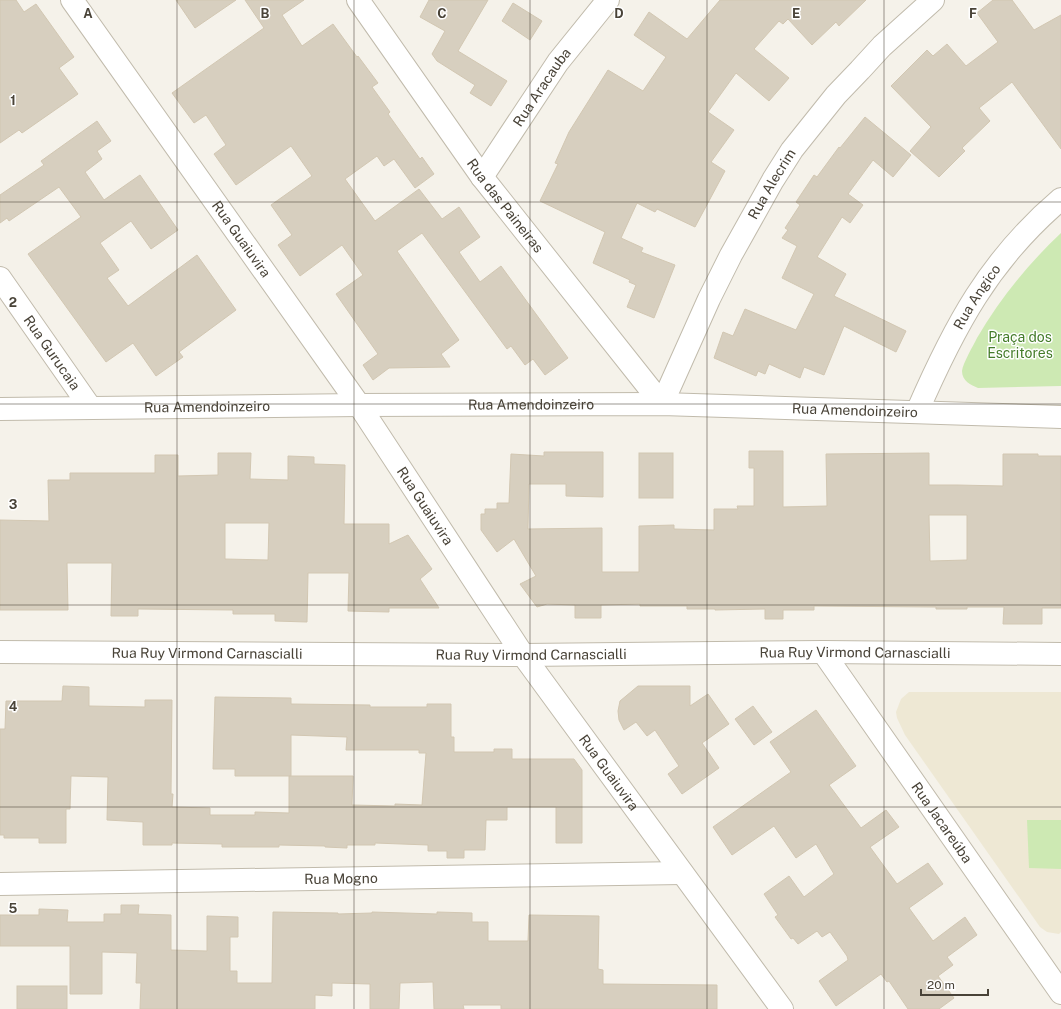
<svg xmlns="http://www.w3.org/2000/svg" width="1061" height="1009" font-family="'Public Sans',sans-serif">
<rect width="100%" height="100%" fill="#f5f2ea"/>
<path fill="#eee8d4" d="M 909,692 L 1061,692 L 1061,932 L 1059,934 L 1047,932 L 1040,927 L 905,735 L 897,718 L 896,712 L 901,699 Z"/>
<g fill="#cde9b3">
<path d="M 1061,233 L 1061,386 L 978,388 C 971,385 962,381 962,371 C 963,363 973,346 977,338 C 1000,299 1028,264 1061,233 Z"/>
<path d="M 1027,820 L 1061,820 L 1061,869 L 1029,868 Z"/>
</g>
<g fill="#d7cfbf" stroke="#d2c7b2" fill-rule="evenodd">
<path d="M 0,0 L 16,0 L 24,12 L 36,4 L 74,57 L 59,68 L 78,94 L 22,133 L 19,130 L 0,143 Z"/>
<path d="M 176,0 L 236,0 L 195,28 Z"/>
<path d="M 245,0 L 304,0 L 282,15 L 302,46 L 333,24 L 357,57 L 358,56 L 378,83 L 372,87 L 390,112 L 388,114 L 420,159 L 422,157 L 434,174 L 415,188 L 394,159 L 384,166 L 377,156 L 345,179 L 375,221 L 419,189 L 442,219 L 459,207 L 480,237 L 459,252 L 480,282 L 501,266 L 568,358 L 545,375 L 533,359 L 525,365 L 511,346 L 507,349 L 422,233 L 397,251 L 459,340 L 441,354 L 450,367 L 389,368 L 373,380 L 363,365 L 378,354 L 336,294 L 363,275 L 342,245 L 300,276 L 278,245 L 292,235 L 271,205 L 312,176 L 291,146 L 236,185 L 214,154 L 226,145 L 206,115 L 194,123 L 172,93 L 264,28 Z"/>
<path d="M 429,0 L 488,0 L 458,51 L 507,81 L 491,106 L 470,93 L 475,85 L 437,61 L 432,54 L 445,31 L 420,17 Z"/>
<path d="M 720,0 L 866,0 L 839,26 L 836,22 L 812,45 L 788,19 L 783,24 L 779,21 L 754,49 L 789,78 L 769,101 L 736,73 L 708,112 L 734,130 L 711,162 L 725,171 L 695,227 L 657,209 L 655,212 L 637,203 L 621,238 L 643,248 L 641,252 L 675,265 L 654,318 L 627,307 L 636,285 L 629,282 L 630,280 L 593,263 L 605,232 L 540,201 L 558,164 L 555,163 L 569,132 L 608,70 L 643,91 L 666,57 L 634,35 L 649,12 L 687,39 Z"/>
<path d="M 993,0 L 1012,0 L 1034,30 L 1061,15 L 1061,149 L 1012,82 L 979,108 L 990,121 L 962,148 L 965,151 L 939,177 L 910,151 L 931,127 L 891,86 L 927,50 L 933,56 L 947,44 L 966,66 L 998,42 L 977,13 Z"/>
<path d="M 513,3 L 542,21 L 530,40 L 502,21 Z"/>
<path d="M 865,117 L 911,155 L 893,177 L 873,160 L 848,194 L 863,205 L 850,223 L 842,217 L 817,257 L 846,274 L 834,296 L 906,331 L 896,352 L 844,326 L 824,375 L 804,367 L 800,378 L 769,364 L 765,374 L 758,371 L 756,376 L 714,358 L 723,332 L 733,336 L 745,309 L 796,330 L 814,294 L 782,278 L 797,246 L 782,238 L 788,230 L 785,228 L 800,205 L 796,202 L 814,175 L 817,177 L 839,147 L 840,148 Z"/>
<path d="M 97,121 L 111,141 L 97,151 L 102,159 L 85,172 L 104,200 L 140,175 L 178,230 L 151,249 L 131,221 L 100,243 L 119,270 L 107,278 L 128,306 L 197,255 L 236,310 L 179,352 L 183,357 L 156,376 L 133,343 L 106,362 L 28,254 L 81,217 L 59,187 L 9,221 L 7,218 L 0,223 L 0,195 L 44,165 L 41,161 Z"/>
<path d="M 749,451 L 783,451 L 783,507 L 827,506 L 826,454 L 929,453 L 929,485 L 957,485 L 1003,486 L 1003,454 L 1038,454 L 1038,456 L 1061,456 L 1061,608 L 1042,608 L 1042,624 L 1003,624 L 1004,607 L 967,607 L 967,609 L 936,609 L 936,607 L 814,606 L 814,610 L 783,610 L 783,619 L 765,619 L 765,609 L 715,610 L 715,609 L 687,609 L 687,606 L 640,606 L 640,604 L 601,605 L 601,618 L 575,618 L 575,605 L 547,604 L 537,607 L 520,584 L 536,576 L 514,539 L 497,552 L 481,530 L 481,514 L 485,514 L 485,509 L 497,509 L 497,503 L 509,503 L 511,454 L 544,456 L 544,452 L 603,452 L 603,497 L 566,496 L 566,484 L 529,484 L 528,529 L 602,528 L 602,572 L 639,572 L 639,526 L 674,525 L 674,529 L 714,530 L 714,509 L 738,509 L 737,506 L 754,506 L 754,468 L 749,468 ZM 929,515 L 967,515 L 967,560 L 930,561 Z"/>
<path d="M 218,453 L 251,453 L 250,479 L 288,480 L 288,456 L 314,457 L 314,464 L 345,465 L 344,524 L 389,524 L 389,544 L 408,535 L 432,569 L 420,579 L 439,608 L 389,608 L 389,612 L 348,611 L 349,573 L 308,573 L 307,622 L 275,621 L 275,614 L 233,614 L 233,610 L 138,609 L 138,616 L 111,616 L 112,563 L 67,563 L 68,610 L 0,610 L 0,520 L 49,521 L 48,480 L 70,480 L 70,473 L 155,473 L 155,455 L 178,455 L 178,476 L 218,475 ZM 225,523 L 269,523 L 268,560 L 225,559 Z"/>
<rect x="639" y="453" width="34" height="45"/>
<path d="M 63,686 L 89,687 L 89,706 L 145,707 L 145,700 L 172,700 L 171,794 L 173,794 L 172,807 L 210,808 L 210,815 L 255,815 L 255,812 L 289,813 L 289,776 L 353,776 L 352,805 L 395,806 L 395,804 L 422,805 L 426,753 L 419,753 L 419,750 L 346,750 L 347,737 L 291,735 L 291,776 L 235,776 L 235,769 L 213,769 L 215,697 L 291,698 L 291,704 L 370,705 L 370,707 L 427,707 L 427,704 L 451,704 L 451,737 L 454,737 L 454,752 L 494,752 L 494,749 L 512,749 L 512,759 L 574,759 L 582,770 L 582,843 L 556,843 L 556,807 L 507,807 L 507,820 L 486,820 L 485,850 L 464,850 L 464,858 L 447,858 L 447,851 L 428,851 L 428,845 L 375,843 L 375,845 L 347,845 L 347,848 L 325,847 L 325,846 L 279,845 L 279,847 L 222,847 L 222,844 L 172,843 L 172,845 L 143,845 L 143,822 L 107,820 L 108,777 L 71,776 L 70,809 L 66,809 L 66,843 L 39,843 L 39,838 L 4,838 L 4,835 L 0,835 L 0,729 L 5,729 L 6,701 L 62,701 Z"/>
<path d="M 638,686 L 690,686 L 690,706 L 708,694 L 729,724 L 702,743 L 719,768 L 682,794 L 668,774 L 679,766 L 655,730 L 647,736 L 636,722 L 624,730 L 619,720 L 618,711 L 620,701 Z"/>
<path d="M 753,706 L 772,732 L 754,745 L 735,719 Z"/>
<path d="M 816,710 L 856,766 L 829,785 L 861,828 L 886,810 L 899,827 L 870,847 L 897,884 L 928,863 L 943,884 L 909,908 L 933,941 L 965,917 L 977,935 L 947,957 L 953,965 L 938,976 L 954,998 L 939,1009 L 908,1009 L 889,981 L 887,982 L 881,974 L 836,1006 L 819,981 L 848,960 L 847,956 L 830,932 L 822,937 L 817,931 L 798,944 L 793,938 L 791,939 L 775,917 L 778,915 L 764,894 L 789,876 L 804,897 L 834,874 L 816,844 L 796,858 L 774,826 L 732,855 L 713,827 L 791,772 L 770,742 Z"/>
<path d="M 121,905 L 139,905 L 138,914 L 171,915 L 171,950 L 207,951 L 207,916 L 238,917 L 238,937 L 230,937 L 230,971 L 237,971 L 237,983 L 272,983 L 273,912 L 338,913 L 338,914 L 372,913 L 372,912 L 437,914 L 437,912 L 472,913 L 472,922 L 488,922 L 488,941 L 528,941 L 529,915 L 599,916 L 598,969 L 603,970 L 603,984 L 717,985 L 717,1009 L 501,1009 L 501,1005 L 463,1005 L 464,1009 L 434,1009 L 433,982 L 400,983 L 399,1009 L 370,1009 L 370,984 L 332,983 L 332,996 L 315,995 L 315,1009 L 140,1009 L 141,983 L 136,983 L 137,953 L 102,952 L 102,994 L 70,994 L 70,946 L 0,946 L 0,915 L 39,915 L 39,909 L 68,910 L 67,922 L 104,922 L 104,914 L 121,914 Z"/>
<rect x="17" y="986" width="50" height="23"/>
</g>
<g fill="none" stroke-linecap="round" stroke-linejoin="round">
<g stroke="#c1bbac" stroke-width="24">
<g id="minor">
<path id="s1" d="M 72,0 L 359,405 L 523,655 L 782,1009"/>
<path id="s2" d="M 358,0 L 482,177 L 662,404 L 709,299 L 731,255 L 773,180 L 792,150 L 836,95 L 860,70 L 882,46 L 933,0"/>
<path id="s3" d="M 482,177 L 558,62 L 608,0"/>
<path id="s4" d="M 0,278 L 90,407"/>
<path id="s5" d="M 0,409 L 359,405 L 662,404 L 1061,417"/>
<path id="s6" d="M 917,412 C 954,327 989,260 1061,199"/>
<path id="s7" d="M 0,652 L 523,655 L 823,652 L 1061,654"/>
<path id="s8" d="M 823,652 L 1061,993"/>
<path id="s9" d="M 0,884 L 682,873"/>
</g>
</g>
<use href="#minor" stroke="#fff" stroke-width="22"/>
</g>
<path fill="none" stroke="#494338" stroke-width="1" stroke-opacity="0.55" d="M 177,0 L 177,1009M 354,0 L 354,1009M 530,0 L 530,1009M 707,0 L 707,1009M 884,0 L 884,1009M 0,202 L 1061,202M 0,404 L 1061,404M 0,605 L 1061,605M 0,807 L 1061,807"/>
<g text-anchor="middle" stroke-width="3" stroke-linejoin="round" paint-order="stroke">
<g font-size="14" fill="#494338" stroke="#fff">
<text dy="5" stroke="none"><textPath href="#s3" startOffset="108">Rua Aracauba</textPath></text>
<text dy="5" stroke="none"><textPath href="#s2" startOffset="752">Rua Alecrim</textPath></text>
<text dy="5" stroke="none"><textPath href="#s2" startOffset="253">Rua das Paineiras</textPath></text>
<text dy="5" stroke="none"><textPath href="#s1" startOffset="293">Rua Guaiuvira</textPath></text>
<text dy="5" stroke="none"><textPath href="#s6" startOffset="130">Rua Angico</textPath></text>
<text dy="5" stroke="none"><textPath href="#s4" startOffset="91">Rua Gurucaia</textPath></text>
<text dy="5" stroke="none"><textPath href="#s5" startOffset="531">Rua Amendoinzeiro</textPath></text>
<text dy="5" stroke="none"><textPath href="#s5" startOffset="207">Rua Amendoinzeiro</textPath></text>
<text dy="5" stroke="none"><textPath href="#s5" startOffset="855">Rua Amendoinzeiro</textPath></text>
<text dy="5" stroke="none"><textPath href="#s1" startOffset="617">Rua Guaiuvira</textPath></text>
<text dy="5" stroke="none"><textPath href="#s7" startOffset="207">Rua Ruy Virmond Carnascialli</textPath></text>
<text dy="5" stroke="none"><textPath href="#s7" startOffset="855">Rua Ruy Virmond Carnascialli</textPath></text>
<text dy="5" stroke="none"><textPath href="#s7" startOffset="531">Rua Ruy Virmond Carnascialli</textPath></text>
<text dy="5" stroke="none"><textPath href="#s1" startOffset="941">Rua Guaiuvira</textPath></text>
<text dy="5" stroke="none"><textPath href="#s8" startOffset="208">Rua Jacareúba</textPath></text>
<text dy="5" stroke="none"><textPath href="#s9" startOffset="341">Rua Mogno</textPath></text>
</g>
<g font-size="14" fill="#447c2a" stroke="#fff">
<text x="1020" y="342">Praça dos<tspan x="1020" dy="16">Escritores</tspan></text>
</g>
</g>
<g font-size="13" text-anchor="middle" font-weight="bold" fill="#494338" stroke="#fff" stroke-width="3" stroke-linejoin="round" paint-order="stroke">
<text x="88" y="18">A</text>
<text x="265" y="18">B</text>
<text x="442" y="18">C</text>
<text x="619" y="18">D</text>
<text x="796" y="18">E</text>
<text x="973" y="18">F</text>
<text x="13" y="105">1</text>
<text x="13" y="307">2</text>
<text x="13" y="509">3</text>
<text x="13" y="711">4</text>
<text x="13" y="913">5</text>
</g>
<path d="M921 989v6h67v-6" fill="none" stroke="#494338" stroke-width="2"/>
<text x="927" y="989" font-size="12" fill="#494338" stroke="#ffffff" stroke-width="3" paint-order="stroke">20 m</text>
</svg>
